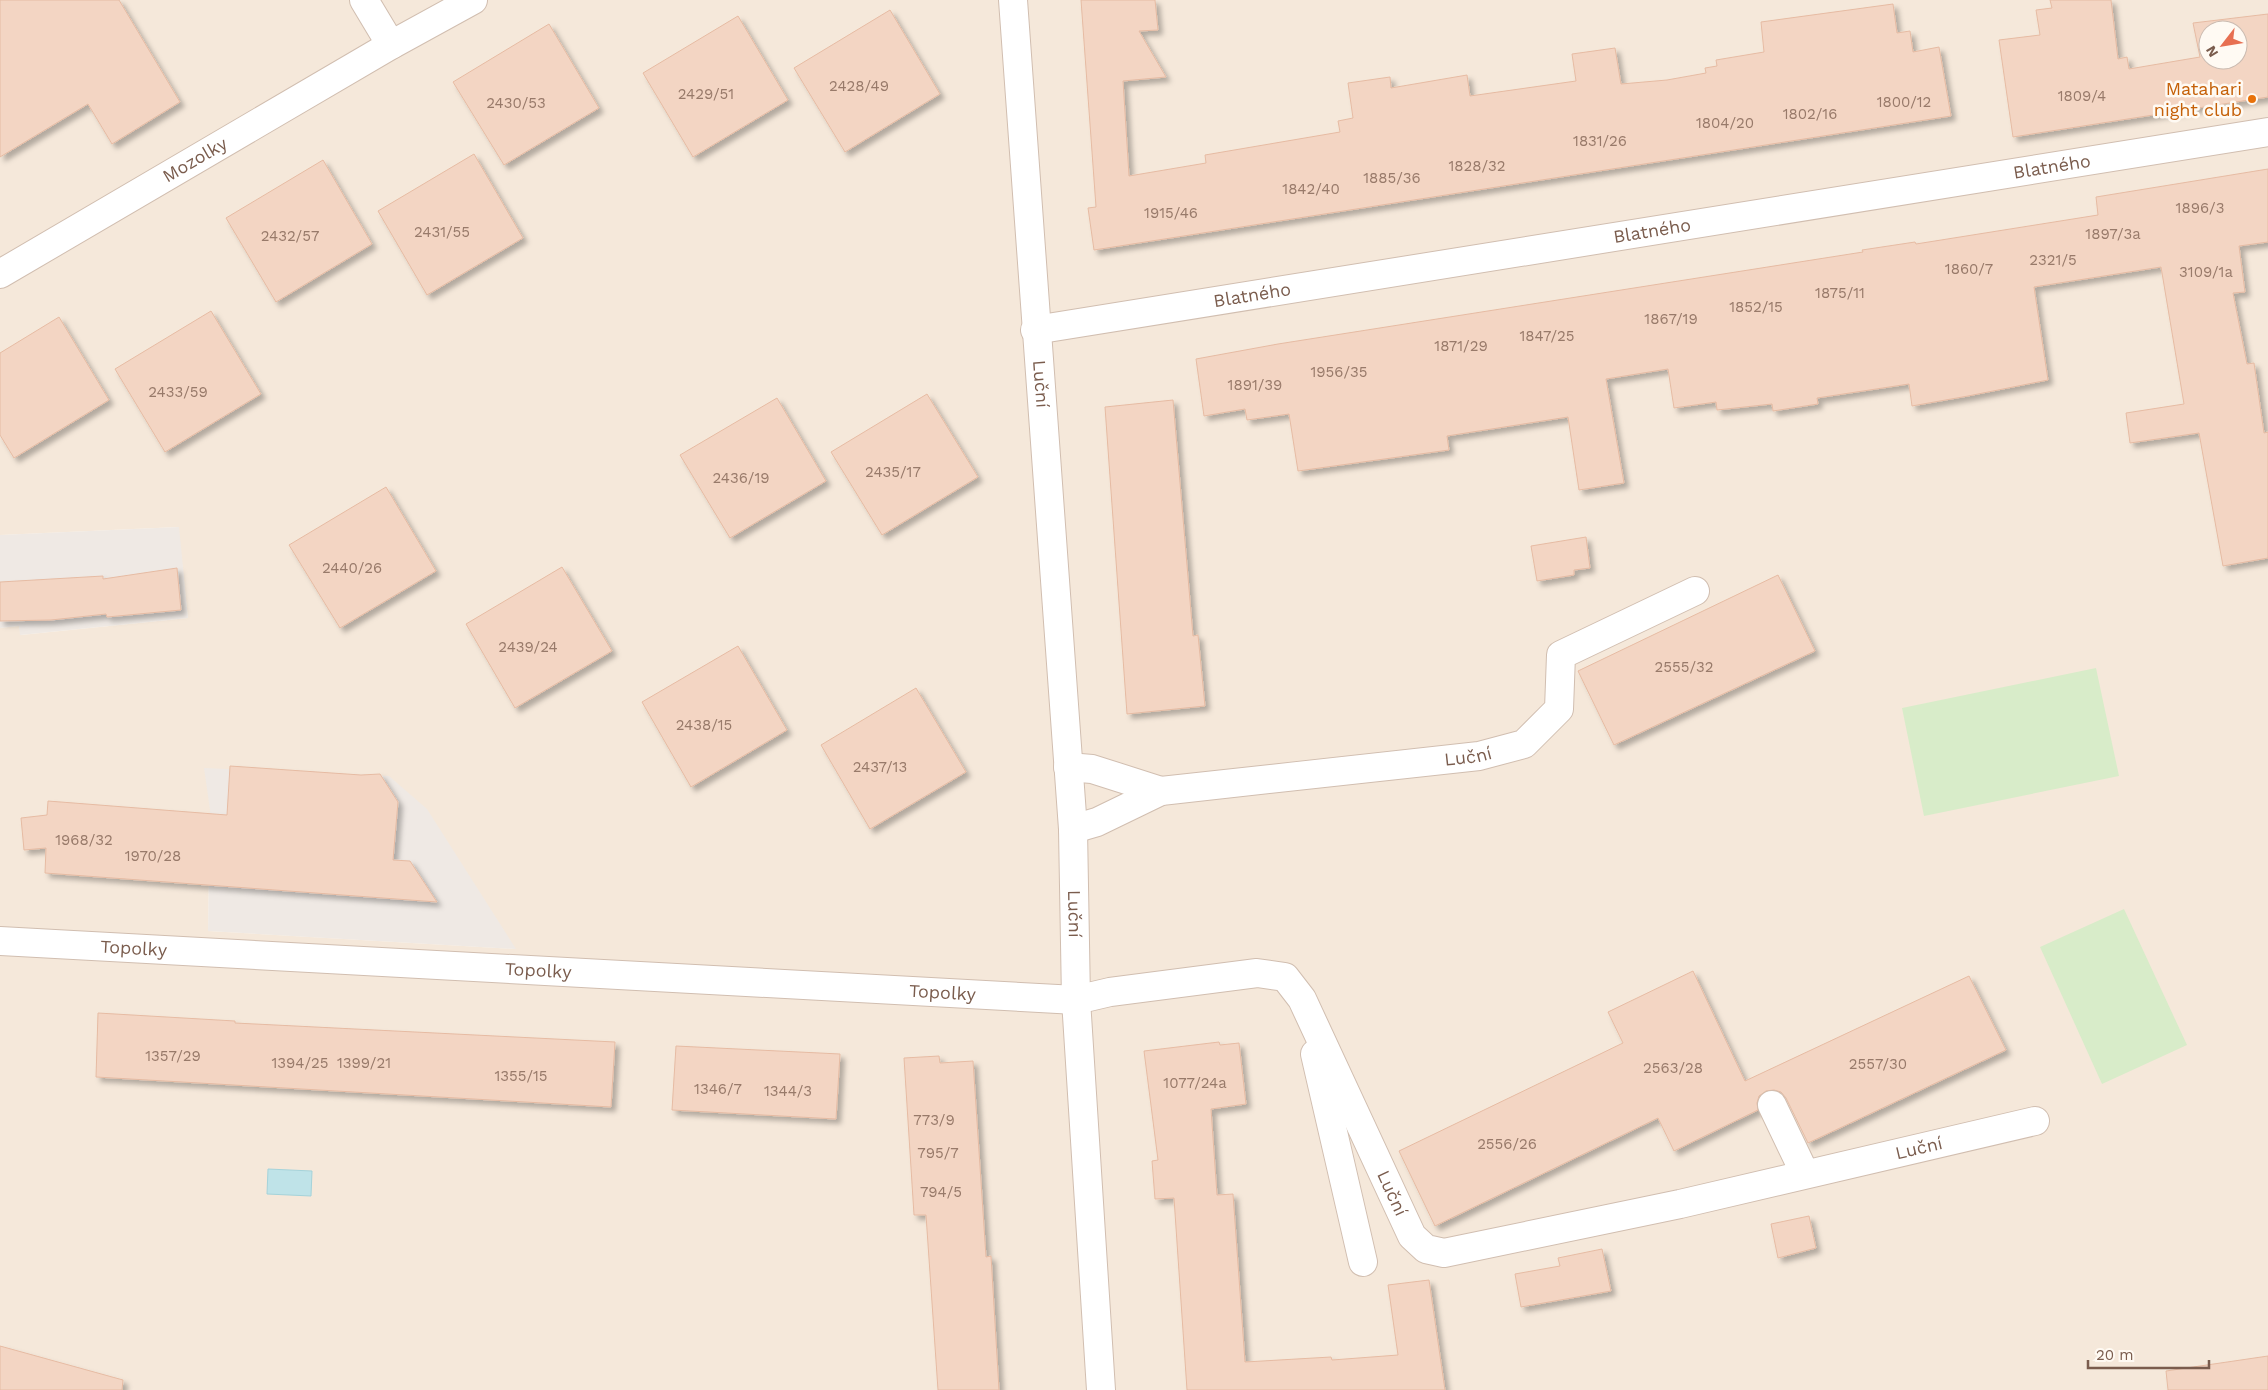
<svg xmlns="http://www.w3.org/2000/svg" width="2268" height="1390" font-family="'Work Sans',sans-serif">
<defs>
<filter id="shadow"><feDropShadow dx="4.5" dy="4.5" stdDeviation="2.5" flood-color="#0004"/></filter>
</defs>
<rect width="100%" height="100%" fill="#fdf6ec"/>
<path fill="#f5e8da" fill-rule="evenodd" d="M 0,0 L 2268,0 L 2268,1390 L 0,1390 L 0,628 L 19,626 L 21,635 L 188,618 L 178,527 L 0,535 ZM 2208,30 L 2238,30 L 2238,60 L 2208,60 ZM 210,810 L 515,949 L 208,931 Z"/>
<g fill="#efe9e4">
<path d="M 179,527 L 188,618 L 20,635 L 19,626 L 0,628 L 0,535 Z"/>
<path d="M 204,768 L 389,776 L 427,809 L 516,949 L 208,931 L 210,810 Z"/>
</g>
<g fill="#d8ecc9">
<path d="M 2096,668 L 2119,776 L 1924,816 L 1902,708 Z"/>
<path d="M 2124,909 L 2187,1045 L 2102,1084 L 2040,947 Z"/>
</g>
<path fill="#bfe3e8" stroke="#a5d3da" d="M 268,1169 L 312,1171 L 311,1196 L 267,1194 Z"/>
<g fill="#f3d5c3" stroke="#e6bba3" fill-rule="evenodd" filter="url(#shadow)">
<path d="M 0,0 L 119,0 L 180,102 L 112,144 L 88,104 L 0,157 Z"/>
<path d="M 1081,0 L 1155,0 L 1158,30 L 1139,31 L 1166,77 L 1123,81 L 1129,176 L 1206,163 L 1205,155 L 1340,132 L 1338,121 L 1353,118 L 1348,83 L 1390,77 L 1391,88 L 1467,75 L 1470,96 L 1576,81 L 1572,54 L 1615,48 L 1621,84 L 1667,80 L 1706,73 L 1705,68 L 1717,66 L 1716,60 L 1764,52 L 1761,22 L 1893,4 L 1897,33 L 1910,31 L 1913,52 L 1939,47 L 1951,116 L 1094,250 L 1088,208 L 1096,207 Z"/>
<path d="M 2050,0 L 2111,0 L 2118,59 L 2127,57 L 2129,69 L 2200,57 L 2193,23 L 2268,14 L 2268,97 L 2013,137 L 1999,40 L 2040,35 L 2036,10 L 2052,8 ZM 2208,30 L 2238,30 L 2238,60 L 2208,60 Z"/>
<path d="M 890,10 L 940,94 L 845,152 L 794,68 Z"/>
<path d="M 738,16 L 788,100 L 693,157 L 643,73 Z"/>
<path d="M 549,24 L 599,108 L 504,165 L 453,82 Z"/>
<path d="M 474,154 L 523,238 L 427,295 L 378,211 Z"/>
<path d="M 323,160 L 372,244 L 276,302 L 226,218 Z"/>
<path d="M 2268,169 L 2268,242 L 2239,246 L 2245,292 L 2233,293 L 2247,364 L 2254,363 L 2264,433 L 2268,432 L 2268,558 L 2223,566 L 2199,433 L 2130,443 L 2126,413 L 2184,404 L 2161,267 L 2034,287 L 2048,380 L 1968,396 L 1912,406 L 1909,384 L 1817,398 L 1818,404 L 1773,411 L 1772,404 L 1717,410 L 1716,402 L 1674,408 L 1668,369 L 1606,379 L 1624,483 L 1579,490 L 1568,417 L 1447,436 L 1449,450 L 1298,471 L 1289,414 L 1247,420 L 1245,409 L 1204,416 L 1196,359 L 1278,344 L 1863,252 L 1862,250 L 1915,242 L 1916,244 L 2098,215 L 2096,197 Z"/>
<path d="M 211,311 L 261,394 L 165,452 L 115,369 Z"/>
<path d="M 59,317 L 109,400 L 14,458 L 0,435 L 0,353 Z"/>
<path d="M 927,394 L 978,477 L 882,535 L 831,452 Z"/>
<path d="M 777,398 L 826,481 L 730,538 L 680,455 Z"/>
<path d="M 1173,400 L 1193,636 L 1198,635 L 1205,706 L 1127,714 L 1105,407 Z"/>
<path d="M 386,487 L 436,571 L 340,628 L 289,545 Z"/>
<path d="M 1586,537 L 1590,568 L 1574,570 L 1574,575 L 1537,581 L 1531,546 Z"/>
<path d="M 562,567 L 612,651 L 515,708 L 466,624 Z"/>
<path d="M 177,568 L 181,610 L 107,617 L 106,614 L 51,620 L 0,621 L 0,582 L 103,576 L 103,579 Z"/>
<path d="M 1778,575 L 1815,651 L 1614,745 L 1578,671 Z"/>
<path d="M 738,646 L 787,730 L 691,787 L 642,702 Z"/>
<path d="M 916,688 L 966,772 L 870,829 L 821,745 Z"/>
<path d="M 230,766 L 361,775 L 380,774 L 398,802 L 393,860 L 410,861 L 437,902 L 45,873 L 46,848 L 24,850 L 21,818 L 47,815 L 48,801 L 227,815 Z"/>
<path d="M 1693,971 L 1745,1081 L 1969,976 L 2006,1050 L 1808,1143 L 1786,1098 L 1781,1092 L 1774,1090 L 1766,1091 L 1759,1096 L 1757,1103 L 1758,1110 L 1674,1151 L 1658,1118 L 1435,1226 L 1399,1151 L 1623,1043 L 1608,1012 Z"/>
<path d="M 98,1013 L 235,1021 L 235,1023 L 615,1042 L 611,1107 L 96,1077 Z"/>
<path d="M 1219,1042 L 1220,1045 L 1239,1043 L 1246,1104 L 1211,1109 L 1217,1195 L 1233,1194 L 1245,1362 L 1331,1357 L 1332,1360 L 1398,1355 L 1388,1285 L 1429,1280 L 1445,1390 L 1187,1390 L 1174,1198 L 1155,1199 L 1152,1161 L 1158,1160 L 1144,1051 Z"/>
<path d="M 676,1046 L 840,1054 L 836,1119 L 672,1110 Z"/>
<path d="M 939,1056 L 940,1063 L 973,1061 L 986,1257 L 991,1256 L 999,1390 L 938,1390 L 926,1215 L 914,1215 L 904,1058 Z"/>
<path d="M 1809,1216 L 1816,1248 L 1778,1258 L 1771,1224 Z"/>
<path d="M 1602,1249 L 1611,1291 L 1521,1307 L 1515,1274 L 1560,1266 L 1558,1258 Z"/>
<path d="M 0,1346 L 123,1380 L 122,1390 L 0,1390 Z"/>
<path d="M 2268,1356 L 2268,1390 L 2168,1390 L 2166,1371 Z"/>
</g>
<g fill="none" stroke-linecap="round" stroke-linejoin="round">
<g stroke="#d1beb0" stroke-width="30">
<g id="minor">
<path d="M 364,0 L 391,45"/>
<path id="s1" d="M 1013,0 L 1073,829 L 1076,1000 L 1101,1390"/>
<path id="s2" d="M 0,274 L 391,45 L 473,0"/>
<path id="s3" d="M 1035,330 L 2268,132"/>
<path d="M 1068,767 L 1092,769 L 1161,791"/>
<path id="s4" d="M 1073,829 L 1097,822 L 1161,791 L 1479,756 L 1524,744 L 1559,709 L 1561,655 L 1695,591"/>
<path id="s5" d="M 0,941 L 1076,1000 L 1110,992 L 1257,973 L 1285,977 L 1302,999 L 1412,1236 L 1426,1249 L 1444,1253 L 1680,1204 L 2035,1121"/>
<path d="M 1315,1054 L 1363,1262"/>
<path d="M 1772,1105 L 1805,1174"/>
</g>
</g>
<use href="#minor" stroke="#fff" stroke-width="28"/>
</g>
<circle fill="#e8710a" stroke="#fffaf3" stroke-width="2" cx="2252" cy="99" r="5"/>
<g text-anchor="middle" stroke-width="5" stroke-linejoin="round" paint-order="stroke">
<g font-size="15" fill="#987a6a">
<text x="859" y="91">2428/49</text>
<text x="706" y="99">2429/51</text>
<text x="2082" y="101">1809/4</text>
<text x="1904" y="107">1800/12</text>
<text x="516" y="108">2430/53</text>
<text x="1810" y="119">1802/16</text>
<text x="1725" y="128">1804/20</text>
<text x="1600" y="146">1831/26</text>
<text x="1477" y="171">1828/32</text>
<text x="1392" y="183">1885/36</text>
<text x="1311" y="194">1842/40</text>
<text x="2200" y="213">1896/3</text>
<text x="1171" y="218">1915/46</text>
<text x="442" y="237">2431/55</text>
<text x="2113" y="239">1897/3a</text>
<text x="290" y="241">2432/57</text>
<text x="2053" y="265">2321/5</text>
<text x="1969" y="274">1860/7</text>
<text x="2206" y="277">3109/1a</text>
<text x="1840" y="298">1875/11</text>
<text x="1756" y="312">1852/15</text>
<text x="1671" y="324">1867/19</text>
<text x="1547" y="341">1847/25</text>
<text x="1461" y="351">1871/29</text>
<text x="1339" y="377">1956/35</text>
<text x="1255" y="390">1891/39</text>
<text x="178" y="397">2433/59</text>
<text x="893" y="477">2435/17</text>
<text x="741" y="483">2436/19</text>
<text x="352" y="573">2440/26</text>
<text x="528" y="652">2439/24</text>
<text x="1684" y="672">2555/32</text>
<text x="704" y="730">2438/15</text>
<text x="880" y="772">2437/13</text>
<text x="84" y="845">1968/32</text>
<text x="153" y="861">1970/28</text>
<text x="173" y="1061">1357/29</text>
<text x="300" y="1068">1394/25</text>
<text x="364" y="1068">1399/21</text>
<text x="1878" y="1069">2557/30</text>
<text x="1673" y="1073">2563/28</text>
<text x="521" y="1081">1355/15</text>
<text x="1195" y="1088">1077/24a</text>
<text x="718" y="1094">1346/7</text>
<text x="788" y="1096">1344/3</text>
<text x="934" y="1125">773/9</text>
<text x="1507" y="1149">2556/26</text>
<text x="938" y="1158">795/7</text>
<text x="941" y="1197">794/5</text>
</g>
<g font-size="18" fill="#c56008" stroke="#fffaf3" text-anchor="end">
<text x="2242" y="95">Matahari<tspan x="2242" dy="21">night club</tspan></text>
</g>
<g font-size="18" fill="#7a5c4d" stroke="#fffaf3">
<text dy="6" stroke="none"><textPath href="#s2" startOffset="226">Mozolky</textPath></text>
<text dy="6" stroke="none"><textPath href="#s3" startOffset="1030">Blatného</textPath></text>
<text dy="6" stroke="none"><textPath href="#s3" startOffset="625">Blatného</textPath></text>
<text dy="6" stroke="none"><textPath href="#s3" startOffset="220">Blatného</textPath></text>
<text dy="6" stroke="none"><textPath href="#s1" startOffset="385">Luční</textPath></text>
<text dy="6" stroke="none"><textPath href="#s4" startOffset="405">Luční</textPath></text>
<text dy="6" stroke="none"><textPath href="#s1" startOffset="916">Luční</textPath></text>
<text dy="6" stroke="none"><textPath href="#s5" startOffset="134">Topolky</textPath></text>
<text dy="6" stroke="none"><textPath href="#s5" startOffset="539">Topolky</textPath></text>
<text dy="6" stroke="none"><textPath href="#s5" startOffset="944">Topolky</textPath></text>
<text dy="6" stroke="none"><textPath href="#s5" startOffset="2102">Luční</textPath></text>
<text dy="6" stroke="none"><textPath href="#s5" startOffset="1531">Luční</textPath></text>
</g>
</g>
<g transform="translate(2223 45) rotate(239)"><circle r="24" fill="#fffaf3" stroke="#cabbb1"/>
<path d="M0-4L9 19L0 12L-9 19Z" fill="#e76f51"/>
<text y="-8" font-size="14" font-weight="bold" text-anchor="middle" fill="#7a5c4d">N</text>
</g>
<path d="M2088 1360v8h121v-8" fill="none" stroke="#7a5c4d" stroke-width="2.5"/>
<text x="2096" y="1360" font-size="15" fill="#7a5c4d" stroke="#fffaf3" stroke-width="4" paint-order="stroke">20 m</text>
</svg>
